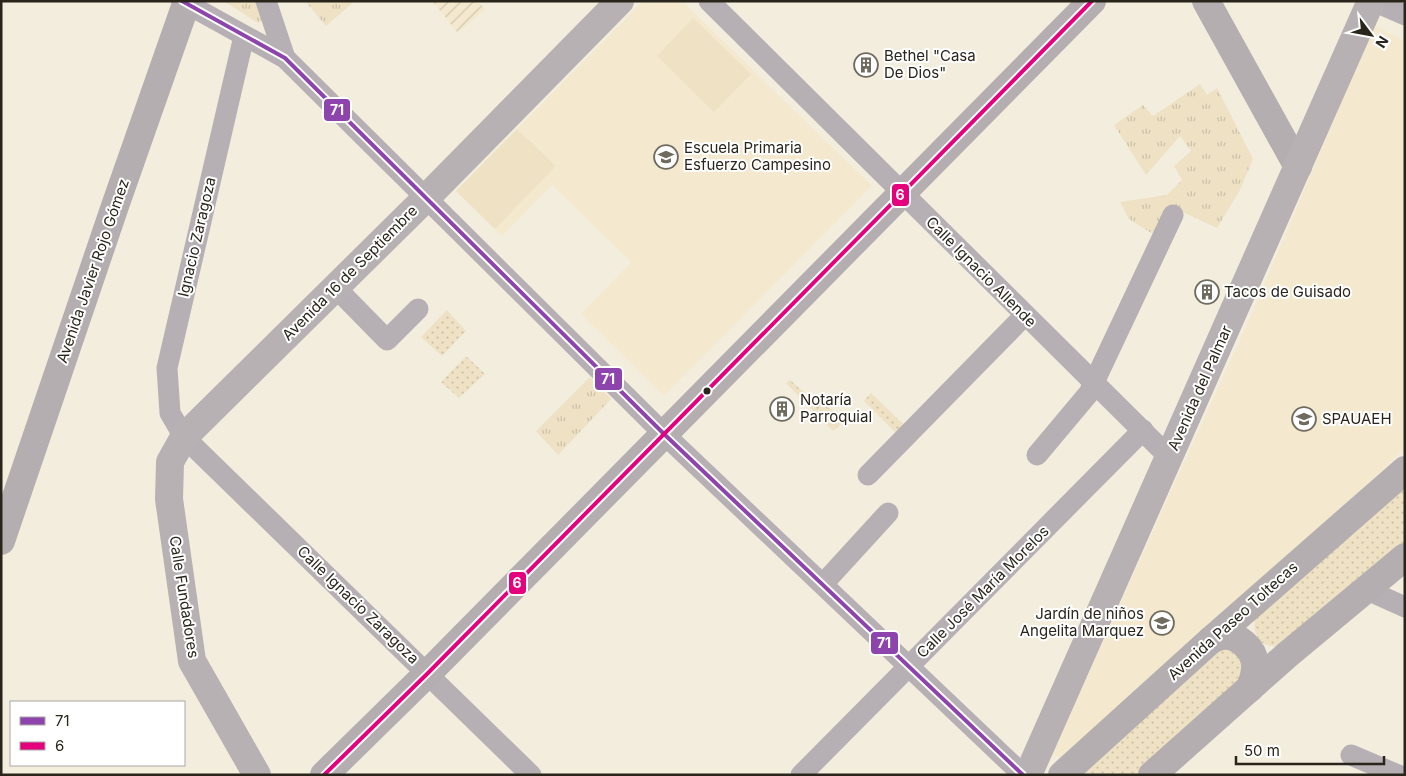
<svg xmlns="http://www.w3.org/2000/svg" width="1406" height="776" font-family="Inter,sans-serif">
<defs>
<pattern id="industrial-furrows" width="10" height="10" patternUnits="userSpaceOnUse" patternTransform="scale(1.25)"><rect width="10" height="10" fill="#f4e9cf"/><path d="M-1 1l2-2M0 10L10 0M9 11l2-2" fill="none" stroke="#d1c8b1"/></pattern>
<pattern id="grass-tufts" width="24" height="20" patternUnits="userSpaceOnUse" patternTransform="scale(1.25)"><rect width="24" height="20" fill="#eee1c4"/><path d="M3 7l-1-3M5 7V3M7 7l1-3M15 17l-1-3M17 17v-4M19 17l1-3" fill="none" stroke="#ccc1a8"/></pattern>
<pattern id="garden-dots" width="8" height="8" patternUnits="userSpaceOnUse" patternTransform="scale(1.25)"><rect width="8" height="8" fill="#eee1c4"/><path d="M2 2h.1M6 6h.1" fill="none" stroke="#ccc1a8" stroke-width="1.8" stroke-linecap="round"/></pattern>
</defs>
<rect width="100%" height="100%" fill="#f3edde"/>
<g fill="#f4e9cf">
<path d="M 643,1 L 682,1 L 872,186 L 664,396 L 581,314 L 631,262 L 552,185 L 502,236 L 456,191 Z"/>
<path d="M 1374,25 L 1405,41 L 1405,449 L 1343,506 L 1061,758 L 1052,754 L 1255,306 Z"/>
</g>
<path fill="url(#industrial-furrows)" d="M 432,1 L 476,1 L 486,9 L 458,33 Z"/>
<g fill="url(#grass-tufts)">
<path d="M 224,1 L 257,1 L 263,19 L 258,23 Z"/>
<path d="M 305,1 L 355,1 L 326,26 Z"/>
<path d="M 1200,84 L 1207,95 L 1217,88 L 1253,159 L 1240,190 L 1217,228 L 1168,205 L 1153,234 L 1129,219 L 1120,202 L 1167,195 L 1182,180 L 1174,166 L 1191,151 L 1180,136 L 1146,175 L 1114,125 L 1143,105 L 1153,116 Z"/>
<path d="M 590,377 L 611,399 L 558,455 L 536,431 Z"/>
</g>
<g fill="url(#garden-dots)">
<path d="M 447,310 L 466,331 L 442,356 L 421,337 Z"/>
<path d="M 466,356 L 485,374 L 459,398 L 441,382 Z"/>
<path d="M 790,380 L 810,398 L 833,410 L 833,414 L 842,423 L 833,431 L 786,383 Z"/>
<path d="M 871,393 L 906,427 L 898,435 L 864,401 Z"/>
<path d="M 1405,483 L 1405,543 L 1292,643 C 1267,652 1249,642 1256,614 Z"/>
<path d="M 1221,647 L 1240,649 L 1247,677 L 1142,775 L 1072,775 Z"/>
</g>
<g fill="#eee1c4">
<path d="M 693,18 L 751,74 L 714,112 L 657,56 Z"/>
<path d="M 517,129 L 556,166 L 495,229 L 456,191 Z"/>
</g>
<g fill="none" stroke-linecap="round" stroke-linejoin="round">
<g stroke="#b6b0b5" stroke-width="21">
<path d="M 182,1 L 285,58 L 664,434 L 1023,775"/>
<path d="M 266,1 L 285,58"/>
<path d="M 709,1 L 1169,457"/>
<path d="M 1373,1 L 1405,15"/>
<path d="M 244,36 L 167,368 L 170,413 L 184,437 L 531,775"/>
<path d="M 336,288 L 387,340 L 418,309"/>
<path d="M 1037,455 L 1089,393 L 1173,215"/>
<path d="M 868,475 L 1025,315"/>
<path d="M 823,584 L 888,513"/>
<path d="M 1365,589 L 1405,607"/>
<path d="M 1351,755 L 1398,775"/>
<path d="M 801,775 L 1143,430"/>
</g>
<g stroke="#b4aeb1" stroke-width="28">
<path d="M 1206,1 L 1298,167"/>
<path d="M 1,541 L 115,206 L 187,1"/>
<path d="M 1211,640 C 1214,639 1218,636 1222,636 C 1238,634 1254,649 1255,664 C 1256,673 1253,680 1250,688"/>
<path d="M 324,775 L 428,673 L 1092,1"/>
<path d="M 1062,775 L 1211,640 L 1405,470"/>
<path d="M 1152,775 L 1287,655 L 1405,557"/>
</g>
<g stroke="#b8b1b3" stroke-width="28">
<path d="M 257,775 L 192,661 L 169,499 L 170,462 L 184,437 L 425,199 L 620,1"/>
<path d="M 1028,775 L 1371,1"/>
</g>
<g stroke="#fff" stroke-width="8">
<path id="bus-1" d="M 182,1 L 285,58 L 664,434 L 1023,775"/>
</g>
<g stroke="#fff" stroke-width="8">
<path id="bus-2" d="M 324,775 L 428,673 L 1092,1"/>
</g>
<use href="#bus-1" stroke="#8e44ad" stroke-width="4"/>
<use href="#bus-2" stroke="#e5007d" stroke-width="4"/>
</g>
<defs>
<g id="building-ring" transform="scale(1.25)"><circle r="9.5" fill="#fff" stroke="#706b5f" stroke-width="1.5"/><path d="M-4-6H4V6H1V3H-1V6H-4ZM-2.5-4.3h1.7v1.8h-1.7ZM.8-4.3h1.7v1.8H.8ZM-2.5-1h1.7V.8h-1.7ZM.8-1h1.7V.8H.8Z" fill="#706b5f"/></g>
<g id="school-ring" transform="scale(1.25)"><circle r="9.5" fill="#fff" stroke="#706b5f" stroke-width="1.5"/><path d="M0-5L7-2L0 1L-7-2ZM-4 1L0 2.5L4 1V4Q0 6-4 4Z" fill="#706b5f"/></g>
<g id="university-ring" transform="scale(1.25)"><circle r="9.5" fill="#fff" stroke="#706b5f" stroke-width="1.5"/><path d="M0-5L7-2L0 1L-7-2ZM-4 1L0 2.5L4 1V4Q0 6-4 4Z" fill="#706b5f"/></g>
</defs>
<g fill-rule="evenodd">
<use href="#building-ring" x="866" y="65"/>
<use href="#school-ring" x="666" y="157"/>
<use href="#building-ring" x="1207" y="292"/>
<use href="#building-ring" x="782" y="409"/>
<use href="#university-ring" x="1304" y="419"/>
<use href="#school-ring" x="1162" y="623"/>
</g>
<circle fill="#29251b" stroke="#fff" stroke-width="2" cx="707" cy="391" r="4.5"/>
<g text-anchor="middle" stroke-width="4" stroke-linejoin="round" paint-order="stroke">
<g font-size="15" fill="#29251b" stroke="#fff" text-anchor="start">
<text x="884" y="61">Bethel "Casa<tspan x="884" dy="17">De Dios"</tspan></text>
<text x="684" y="153">Escuela Primaria<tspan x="684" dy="17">Esfuerzo Campesino</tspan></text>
<text x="1224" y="297">Tacos de Guisado</text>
<text x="800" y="405">Notaría<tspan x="800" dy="17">Parroquial</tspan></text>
<text x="1322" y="424">SPAUAEH</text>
<text x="1144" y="619" text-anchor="end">Jardín de niños<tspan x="1144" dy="17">Angelita Marquez</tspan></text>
</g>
<g font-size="15" fill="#29251b" stroke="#fff">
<text transform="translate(197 237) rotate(-77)" y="5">Ignacio Zaragoza</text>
<text transform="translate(93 271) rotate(-71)" y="5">Avenida Javier Rojo Gómez</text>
<text transform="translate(981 272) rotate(45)" y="5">Calle Ignacio Allende</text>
<text transform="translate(350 273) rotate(-45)" y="5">Avenida 16 de Septiembre</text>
<text transform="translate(1200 388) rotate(-66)" y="5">Avenida del Palmar</text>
<text transform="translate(983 592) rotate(-45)" y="5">Calle José María Morelos</text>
<text transform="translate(184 597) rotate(81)" y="5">Calle Fundadores</text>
<text transform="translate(358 605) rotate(44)" y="5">Calle Ignacio Zaragoza</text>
<text transform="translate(1233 621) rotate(-42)" y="5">Avenida Paseo Toltecas</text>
</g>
</g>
<g stroke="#fff" stroke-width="2">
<rect x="323" y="98" width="28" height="24" rx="5" fill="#8e44ad"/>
<rect x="891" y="183" width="19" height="24" rx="5" fill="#e5007d"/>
<rect x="594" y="367" width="29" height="24" rx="5" fill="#8e44ad"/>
<rect x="508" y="571" width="19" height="24" rx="5" fill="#e5007d"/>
<rect x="870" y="631" width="29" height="24" rx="5" fill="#8e44ad"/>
</g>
<g font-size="14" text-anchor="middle" font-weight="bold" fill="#fff">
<text x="337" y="115">71</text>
<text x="900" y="200">6</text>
<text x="608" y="384">71</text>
<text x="517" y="588">6</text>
<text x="884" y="648">71</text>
</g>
<rect width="1406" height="776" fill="none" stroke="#29251b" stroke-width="5"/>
<rect x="10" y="701" width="175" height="65" fill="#ffffff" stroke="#a9a8a4"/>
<rect x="20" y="717" width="25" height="8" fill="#8e44ad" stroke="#a9a8a4"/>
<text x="55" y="726" font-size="15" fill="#29251b">71</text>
<rect x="20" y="742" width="25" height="8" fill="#e5007d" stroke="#a9a8a4"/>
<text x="55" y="751" font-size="15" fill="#29251b">6</text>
<g transform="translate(1371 35) rotate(122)" stroke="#ffffff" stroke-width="4" paint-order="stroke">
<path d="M0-4L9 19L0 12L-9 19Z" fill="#29251b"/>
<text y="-8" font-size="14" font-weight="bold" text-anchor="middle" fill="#29251b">N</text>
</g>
<path d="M1236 756v8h148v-8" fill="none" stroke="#29251b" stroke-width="2.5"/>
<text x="1244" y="756" font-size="15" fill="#29251b" stroke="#ffffff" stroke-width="4" paint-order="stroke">50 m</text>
</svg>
